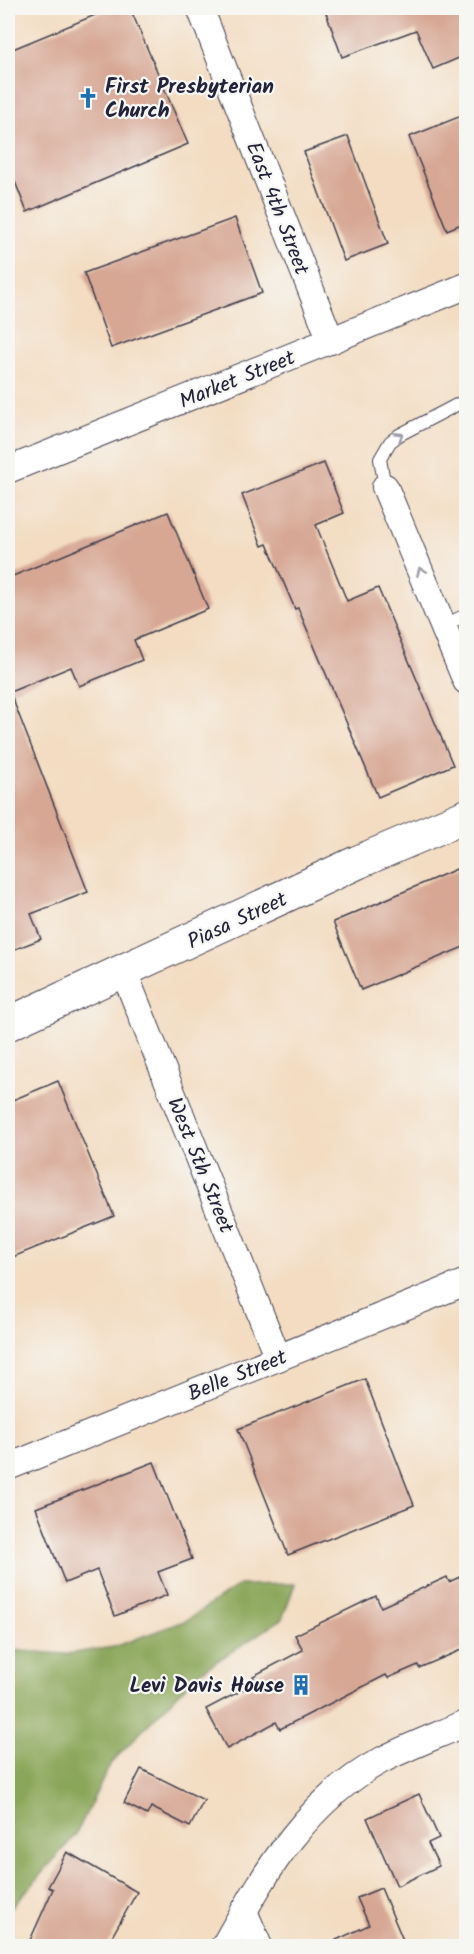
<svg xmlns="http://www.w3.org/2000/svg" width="474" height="1954" font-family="Kalam,sans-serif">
<rect width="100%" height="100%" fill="#f6f6f2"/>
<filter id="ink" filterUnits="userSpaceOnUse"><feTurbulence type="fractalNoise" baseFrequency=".0167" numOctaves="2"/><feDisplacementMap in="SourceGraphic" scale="12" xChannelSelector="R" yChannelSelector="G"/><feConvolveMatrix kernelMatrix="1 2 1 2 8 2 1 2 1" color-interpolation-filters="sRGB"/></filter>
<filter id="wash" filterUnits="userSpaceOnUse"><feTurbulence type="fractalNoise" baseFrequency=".008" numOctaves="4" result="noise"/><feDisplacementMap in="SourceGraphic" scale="24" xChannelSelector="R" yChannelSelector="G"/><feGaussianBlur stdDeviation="1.35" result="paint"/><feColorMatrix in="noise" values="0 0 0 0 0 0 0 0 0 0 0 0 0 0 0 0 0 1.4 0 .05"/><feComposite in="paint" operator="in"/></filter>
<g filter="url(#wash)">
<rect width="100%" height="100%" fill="#f3dcc1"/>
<path fill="#8aa658" stroke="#56644a" stroke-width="1.5" d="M 295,1584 L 282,1619 L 197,1674 L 111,1763 L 76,1834 L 8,1912 L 8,1650 L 66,1654 L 114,1647 L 187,1620 L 239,1585 Z"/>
<g id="blocks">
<g fill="#d7a794">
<path d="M 112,8 L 130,8 L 188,144 L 27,212 L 8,164 L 8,51 Z"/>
<path d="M 341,8 L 466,8 L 466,55 L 433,69 L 416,30 L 342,57 L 326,13 Z"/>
<path d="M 466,114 L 466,222 L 447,230 L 409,137 Z"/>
<path d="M 348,136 L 388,244 L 344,261 L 304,152 Z"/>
<path d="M 235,218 L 262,293 L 111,348 L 84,273 Z"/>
<path d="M 324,463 L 344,513 L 316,525 L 347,601 L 378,588 L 453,765 L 378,797 L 298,608 L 295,609 L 267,544 L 262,546 L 242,495 Z"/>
<path d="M 168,512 L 208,609 L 134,640 L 142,660 L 79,686 L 71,667 L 10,692 L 88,892 L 31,914 L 41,939 L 8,952 L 8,578 Z"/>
<path d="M 466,865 L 466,946 L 361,990 L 333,922 Z"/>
<path d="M 58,1081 L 114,1216 L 8,1259 L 8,1102 Z"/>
<path d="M 365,1379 L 414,1505 L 288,1555 L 238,1429 Z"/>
<path d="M 154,1462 L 192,1559 L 158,1572 L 167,1595 L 115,1616 L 97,1570 L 65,1583 L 36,1508 Z"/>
<path d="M 466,1574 L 466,1648 L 419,1668 L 418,1665 L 388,1678 L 386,1675 L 280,1729 L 276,1722 L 227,1749 L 206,1709 L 256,1683 L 253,1676 L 303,1650 L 295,1635 L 376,1596 L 381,1607 L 447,1577 L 449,1582 Z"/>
<path d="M 141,1769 L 204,1800 L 190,1827 L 151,1807 L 147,1815 L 124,1803 Z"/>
<path d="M 419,1794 L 439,1838 L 428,1843 L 439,1866 L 397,1886 L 367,1818 Z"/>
<path d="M 67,1852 L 137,1892 L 106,1947 L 27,1947 L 53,1889 L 48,1887 Z"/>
<path d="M 381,1888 L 406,1947 L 321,1947 L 369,1925 L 357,1898 Z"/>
</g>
</g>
</g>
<g filter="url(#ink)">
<use href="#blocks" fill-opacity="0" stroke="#413e4f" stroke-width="1.5"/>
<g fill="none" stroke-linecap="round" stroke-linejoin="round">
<g stroke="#413e4f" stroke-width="14">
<g id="service">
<path d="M 385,487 L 380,459 L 390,442 L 399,435 L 466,400"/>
<path d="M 444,625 L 466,615"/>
</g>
</g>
<g stroke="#413e4f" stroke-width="28">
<g id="minor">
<path d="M 200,8 L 331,341"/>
<path d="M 8,470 L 466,286"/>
<path d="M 385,487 L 466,681"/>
<path d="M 124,972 L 278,1358"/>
<path d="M 8,1467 L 466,1282"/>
<path d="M 244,1911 L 259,1946"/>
<path d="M 224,1946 C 266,1872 304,1802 382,1760 C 409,1746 439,1735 466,1723"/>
</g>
</g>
<g stroke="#413e4f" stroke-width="35">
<path id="trunk" d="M 8,1024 L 358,862 L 466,816"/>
</g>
<use href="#service" stroke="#fff" stroke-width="12"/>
<use href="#minor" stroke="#fff" stroke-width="26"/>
<use href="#trunk" stroke="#fff" stroke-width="33"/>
</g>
<defs><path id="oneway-chevron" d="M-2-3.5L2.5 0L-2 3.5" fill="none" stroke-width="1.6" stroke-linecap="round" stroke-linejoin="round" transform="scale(1.5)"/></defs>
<g stroke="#9c9ca7">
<use href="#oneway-chevron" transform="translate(399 436) rotate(-33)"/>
<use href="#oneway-chevron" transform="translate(421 571) rotate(-113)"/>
</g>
</g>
<defs>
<g id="church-bare" transform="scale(1.62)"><path d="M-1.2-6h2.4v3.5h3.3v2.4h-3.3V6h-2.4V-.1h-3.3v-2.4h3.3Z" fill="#1f6fb2" stroke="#f6f6f2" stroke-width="2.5" paint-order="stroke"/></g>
<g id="building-bare" transform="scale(1.62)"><path d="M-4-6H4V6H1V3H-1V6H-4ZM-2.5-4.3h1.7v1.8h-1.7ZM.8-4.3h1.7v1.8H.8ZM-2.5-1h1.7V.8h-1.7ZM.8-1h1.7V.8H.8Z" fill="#1f6fb2" stroke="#f6f6f2" stroke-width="2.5" paint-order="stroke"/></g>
</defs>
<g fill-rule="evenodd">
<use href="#church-bare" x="88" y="98"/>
<use href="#building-bare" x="301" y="1685"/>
</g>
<g text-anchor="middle" stroke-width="4.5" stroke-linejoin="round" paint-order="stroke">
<g font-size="21" font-weight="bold" fill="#22223b" stroke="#f6f6f2" text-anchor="start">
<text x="105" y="93">First Presbyterian<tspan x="105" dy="24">Church</tspan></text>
<text x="284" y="1692" text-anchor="end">Levi Davis House</text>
</g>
<g font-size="21" fill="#22223b" stroke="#f6f6f2">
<text transform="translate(278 208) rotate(69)" y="7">East 4th Street</text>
<text transform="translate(237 379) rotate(-22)" y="7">Market Street</text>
<text transform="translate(237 920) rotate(-25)" y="7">Piasa Street</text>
<text transform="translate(201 1165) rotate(68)" y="7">West 5th Street</text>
<text transform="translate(237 1375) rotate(-22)" y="7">Belle Street</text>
</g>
</g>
<rect width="474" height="1954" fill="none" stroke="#f6f6f2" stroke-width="30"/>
</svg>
